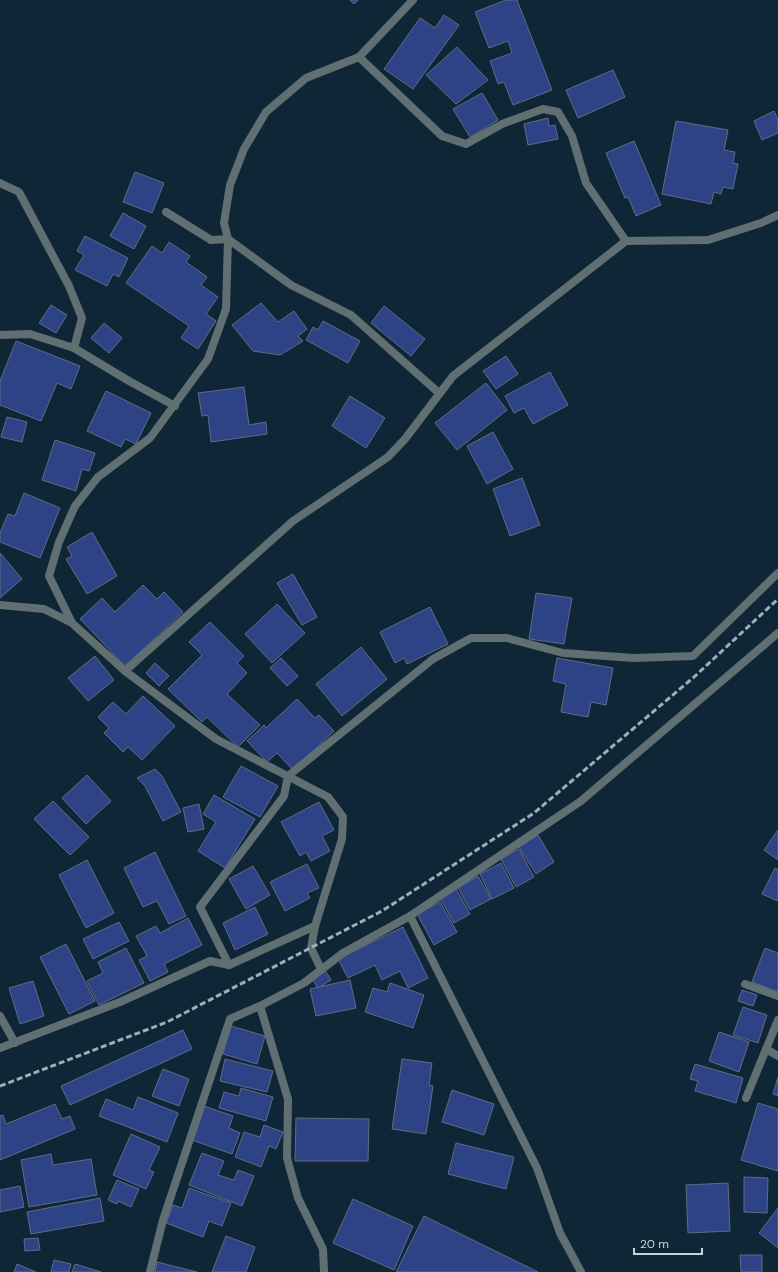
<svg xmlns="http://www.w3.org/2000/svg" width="778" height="1272" font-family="'DM Sans',sans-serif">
<rect width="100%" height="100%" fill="#0f2636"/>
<g fill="#2d4386" stroke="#616b84">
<path d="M 350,0 L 358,0 L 354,4 Z"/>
<path d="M 506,0 L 517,0 L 552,90 L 513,105 L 504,82 L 498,84 L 490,61 L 512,53 L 508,41 L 489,48 L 475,12 Z"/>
<path d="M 444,15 L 459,25 L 413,89 L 384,69 L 420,18 L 435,28 Z"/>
<path d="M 457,47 L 488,80 L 456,104 L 426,75 Z"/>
<path d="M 613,70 L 625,97 L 578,118 L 566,90 Z"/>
<path d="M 482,93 L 498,120 L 470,137 L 453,109 Z"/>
<path d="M 774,111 L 778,120 L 778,133 L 762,140 L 754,121 Z"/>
<path d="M 548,118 L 549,126 L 555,125 L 558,139 L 528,145 L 524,124 Z"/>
<path d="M 676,121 L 728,130 L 724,150 L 735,152 L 733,163 L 738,164 L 733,189 L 723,187 L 721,194 L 714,192 L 711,204 L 662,194 Z"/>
<path d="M 634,141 L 661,205 L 636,216 L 628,197 L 625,198 L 606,153 Z"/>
<path d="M 135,172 L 164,183 L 152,213 L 123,202 Z"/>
<path d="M 123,213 L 146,226 L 134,249 L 110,236 Z"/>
<path d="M 85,236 L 128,258 L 119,277 L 113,274 L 107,286 L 75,270 L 84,255 L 77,251 Z"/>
<path d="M 169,242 L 190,256 L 186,262 L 207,277 L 201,285 L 218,297 L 206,314 L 216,321 L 198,349 L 181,338 L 189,326 L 126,283 L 152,246 L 162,253 Z"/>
<path d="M 261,303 L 278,322 L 294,311 L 307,329 L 298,336 L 303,341 L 280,355 L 253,351 L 232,325 Z"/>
<path d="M 51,305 L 67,315 L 56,333 L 39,323 Z"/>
<path d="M 384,306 L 425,339 L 411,356 L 371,323 Z"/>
<path d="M 323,321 L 360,341 L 348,363 L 306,340 L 313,327 L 318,330 Z"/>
<path d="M 104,323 L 122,338 L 109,353 L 91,338 Z"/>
<path d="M 16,341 L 80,366 L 71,389 L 57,383 L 41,421 L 0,405 L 0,381 Z"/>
<path d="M 506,356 L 518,374 L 496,389 L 483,371 Z"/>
<path d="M 550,372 L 568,405 L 533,424 L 524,408 L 514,413 L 505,396 Z"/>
<path d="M 486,383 L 507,410 L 457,450 L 435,423 Z"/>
<path d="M 244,387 L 249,425 L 266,422 L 267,434 L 211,442 L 208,415 L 202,416 L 198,393 Z"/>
<path d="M 106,391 L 151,413 L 136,444 L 125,439 L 121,447 L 87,431 Z"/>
<path d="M 350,396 L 385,418 L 366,448 L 332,426 Z"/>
<path d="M 7,417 L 27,422 L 22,442 L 1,437 Z"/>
<path d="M 493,432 L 513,469 L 487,484 L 467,446 Z"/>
<path d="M 55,440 L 95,453 L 89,471 L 82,469 L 76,491 L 42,480 Z"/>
<path d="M 522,478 L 540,525 L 510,536 L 493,489 Z"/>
<path d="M 24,493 L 60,508 L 40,558 L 0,542 L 0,533 L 8,514 L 15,516 Z"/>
<path d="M 92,532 L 117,576 L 87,594 L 66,559 L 72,556 L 67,547 Z"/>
<path d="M 0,553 L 22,579 L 0,598 Z"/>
<path d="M 293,574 L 317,617 L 302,625 L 277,583 Z"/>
<path d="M 143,585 L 157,599 L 164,592 L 183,612 L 125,666 L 80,619 L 102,598 L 115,612 Z"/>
<path d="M 536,593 L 572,598 L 564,644 L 529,639 Z"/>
<path d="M 277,604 L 305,633 L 272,663 L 245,634 Z"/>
<path d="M 430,607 L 448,644 L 407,664 L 404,658 L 395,663 L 380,632 Z"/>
<path d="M 210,622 L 244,656 L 237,663 L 247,673 L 227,694 L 260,725 L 238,747 L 207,717 L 202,722 L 168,689 L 202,655 L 189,642 Z"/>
<path d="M 361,647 L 387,679 L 342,716 L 316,684 Z"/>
<path d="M 95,656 L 114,680 L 88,701 L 68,678 Z"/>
<path d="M 281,658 L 298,676 L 287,686 L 270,668 Z"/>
<path d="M 557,658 L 613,668 L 606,705 L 591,702 L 588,717 L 561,712 L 566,684 L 553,681 Z"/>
<path d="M 155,663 L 169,676 L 159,686 L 146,673 Z"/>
<path d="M 143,696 L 175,726 L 142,760 L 128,747 L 123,752 L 104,733 L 109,728 L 98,717 L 113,702 L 126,714 Z"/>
<path d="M 297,699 L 315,718 L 319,715 L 334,731 L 293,770 L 277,753 L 267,762 L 247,741 L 264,725 L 266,728 Z"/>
<path d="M 241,766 L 278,786 L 260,817 L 223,797 Z"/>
<path d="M 155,769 L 162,776 L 181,812 L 163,821 L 145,786 L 137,778 Z"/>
<path d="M 87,775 L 111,801 L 86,824 L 62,798 Z"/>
<path d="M 214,795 L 255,819 L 225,868 L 198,851 L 216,822 L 203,814 Z"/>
<path d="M 53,801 L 89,837 L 70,855 L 34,819 Z"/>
<path d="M 319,802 L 334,830 L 322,836 L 330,851 L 311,861 L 306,852 L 300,856 L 281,822 Z"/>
<path d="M 199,804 L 204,829 L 188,832 L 183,808 Z"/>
<path d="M 778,830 L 778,860 L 764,850 Z"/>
<path d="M 538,835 L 554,862 L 536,874 L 519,847 Z"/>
<path d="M 519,849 L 534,877 L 516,887 L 501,859 Z"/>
<path d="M 155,852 L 186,916 L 169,924 L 157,901 L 143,907 L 124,868 Z"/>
<path d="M 87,860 L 114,913 L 86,928 L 59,875 Z"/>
<path d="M 501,863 L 514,888 L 492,899 L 480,874 Z"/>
<path d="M 307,864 L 319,888 L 307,893 L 310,898 L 285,911 L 270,882 Z"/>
<path d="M 253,866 L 270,895 L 246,909 L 229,879 Z"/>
<path d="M 775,868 L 778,870 L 778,901 L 762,894 Z"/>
<path d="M 478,876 L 491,899 L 470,910 L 458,888 Z"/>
<path d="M 456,889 L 470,914 L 454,923 L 440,898 Z"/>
<path d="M 440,902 L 457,932 L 434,945 L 417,914 Z"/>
<path d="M 255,907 L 268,934 L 235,950 L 223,923 Z"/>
<path d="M 188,918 L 202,945 L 164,964 L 168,972 L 150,981 L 139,960 L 147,956 L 136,936 L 156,926 L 160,933 Z"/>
<path d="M 119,922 L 129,941 L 93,959 L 83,939 Z"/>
<path d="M 403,927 L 428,978 L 408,988 L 400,971 L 382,980 L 375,965 L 348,978 L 338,959 Z"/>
<path d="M 66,944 L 95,1001 L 69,1014 L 40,957 Z"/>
<path d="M 126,948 L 144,983 L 99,1005 L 87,981 L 103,973 L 98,962 Z"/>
<path d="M 765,948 L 778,953 L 778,992 L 752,982 Z"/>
<path d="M 325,970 L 331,980 L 318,988 L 312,979 Z"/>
<path d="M 350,980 L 356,1008 L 316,1016 L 310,989 Z"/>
<path d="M 33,981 L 44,1016 L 20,1024 L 9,988 Z"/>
<path d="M 390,983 L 424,995 L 413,1028 L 365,1012 L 373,988 L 387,992 Z"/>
<path d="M 742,990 L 757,995 L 753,1006 L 738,1001 Z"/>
<path d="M 743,1007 L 767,1015 L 758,1043 L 733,1035 Z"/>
<path d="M 231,1026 L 265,1036 L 257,1064 L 223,1054 Z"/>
<path d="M 183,1030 L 192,1049 L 70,1105 L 61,1086 Z"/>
<path d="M 719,1032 L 749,1042 L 739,1072 L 709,1061 Z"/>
<path d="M 225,1059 L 273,1071 L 267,1092 L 220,1081 Z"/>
<path d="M 402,1059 L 432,1063 L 429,1085 L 433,1086 L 426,1134 L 392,1129 Z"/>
<path d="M 695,1064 L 743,1078 L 736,1103 L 695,1091 L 698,1081 L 690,1079 Z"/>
<path d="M 163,1069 L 189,1079 L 179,1106 L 152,1096 Z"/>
<path d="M 778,1077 L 778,1096 L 773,1094 Z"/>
<path d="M 241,1088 L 273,1097 L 266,1121 L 219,1108 L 224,1092 L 239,1096 Z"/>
<path d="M 452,1090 L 494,1104 L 484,1135 L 442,1122 Z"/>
<path d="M 138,1097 L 178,1113 L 167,1142 L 99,1116 L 106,1099 L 133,1110 Z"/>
<path d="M 758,1103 L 778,1109 L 778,1171 L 741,1160 Z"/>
<path d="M 55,1104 L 62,1119 L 70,1116 L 75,1129 L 0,1160 L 0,1116 L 3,1115 L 6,1124 Z"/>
<path d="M 204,1106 L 233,1116 L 229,1128 L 240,1133 L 232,1154 L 192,1140 Z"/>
<path d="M 296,1118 L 369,1119 L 368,1161 L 295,1161 Z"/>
<path d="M 264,1125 L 283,1132 L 276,1149 L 269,1146 L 261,1167 L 235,1157 L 244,1132 L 260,1137 Z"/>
<path d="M 131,1134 L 160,1147 L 149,1170 L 154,1172 L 146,1189 L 113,1175 Z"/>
<path d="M 456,1143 L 514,1157 L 506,1189 L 448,1174 Z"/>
<path d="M 202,1153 L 224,1161 L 218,1175 L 234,1180 L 238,1170 L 254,1176 L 242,1206 L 189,1185 Z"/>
<path d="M 51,1154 L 53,1165 L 91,1159 L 97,1195 L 29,1207 L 21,1160 Z"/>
<path d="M 744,1177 L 768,1178 L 767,1213 L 744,1212 Z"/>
<path d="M 117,1180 L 139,1189 L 131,1207 L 118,1201 L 117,1204 L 108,1200 Z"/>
<path d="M 728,1183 L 730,1231 L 688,1233 L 686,1185 Z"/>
<path d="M 20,1186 L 24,1207 L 0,1212 L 0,1190 Z"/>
<path d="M 189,1188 L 231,1203 L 222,1226 L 209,1221 L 203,1237 L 166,1223 L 173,1205 L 182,1208 Z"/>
<path d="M 100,1198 L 104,1221 L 31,1234 L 27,1212 Z"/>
<path d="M 353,1199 L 413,1226 L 394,1270 L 333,1243 Z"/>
<path d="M 778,1208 L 778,1248 L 759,1233 Z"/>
<path d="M 424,1216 L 538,1272 L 396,1272 Z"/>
<path d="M 226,1236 L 255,1247 L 246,1272 L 212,1272 Z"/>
<path d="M 38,1238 L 40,1250 L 25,1251 L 24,1239 Z"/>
<path d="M 740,1255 L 762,1255 L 762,1272 L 741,1272 Z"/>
<path d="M 54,1260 L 71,1264 L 69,1272 L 51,1272 Z"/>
<path d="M 157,1262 L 197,1272 L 155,1272 Z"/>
<path d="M 17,1264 L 36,1272 L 14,1272 Z"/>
<path d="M 75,1264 L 101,1272 L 72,1272 Z"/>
</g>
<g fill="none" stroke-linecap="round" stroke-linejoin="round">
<g stroke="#606f72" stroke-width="8">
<path d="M 359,57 L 442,136 L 466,144 L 502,124 L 543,109 L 558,112 L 572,136 L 586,183 L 626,241"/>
<path d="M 0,183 L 19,192 L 69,286 L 82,318 L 74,348"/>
<path d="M 166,212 L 211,240 L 228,239 L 291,285 L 351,315 L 439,393"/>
<path d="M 0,335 L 30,334 L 74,348 L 129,381 L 175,406"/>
<path d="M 0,605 L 44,609 L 72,623"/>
<path d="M 125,671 L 293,521 L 388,457 L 405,439 L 453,376 L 626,241 L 708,240 L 761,223 L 778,215"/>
<path d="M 410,916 L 537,1168 L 560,1233 L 581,1272"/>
<path d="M 229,965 L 200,907 L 284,796 L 288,776 L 433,659 L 471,638 L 507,638 L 563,653 L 634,658 L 693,656 L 778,573"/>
<path d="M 321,969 L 311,948 L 315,926 L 342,839 L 343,817 L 328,797 L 216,739 L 125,671 L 72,623 L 49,576 L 59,542 L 75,506 L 98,477 L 150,438 L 208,359 L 226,309 L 228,239 L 224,223 L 230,185 L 244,149 L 266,112 L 306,78 L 359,57 L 413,0"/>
<path d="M 745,984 L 778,996"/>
<path d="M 260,1006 L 288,1099 L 287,1158 L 298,1198 L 323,1249 L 324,1272"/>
<path d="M 0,1016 L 15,1043"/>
<path d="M 0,1048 L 120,1002 L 210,961 L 229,965 L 315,926"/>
<path d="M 766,1049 L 778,1056"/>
<path d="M 746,1098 L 778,1020"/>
<path d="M 150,1272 L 163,1220 L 230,1019 L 260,1006 L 304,983 L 343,953 L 410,916 L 581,801 L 778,633"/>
</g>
<path stroke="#9faeba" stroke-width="3" stroke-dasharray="6 3" stroke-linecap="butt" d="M 0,1086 L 167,1022 L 382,911 L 534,813 L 694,677 L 778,599"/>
</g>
<path d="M634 1248v6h68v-6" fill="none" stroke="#c7d4df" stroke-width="2"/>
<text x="640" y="1248" font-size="12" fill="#c7d4df" stroke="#0f2636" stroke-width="3" paint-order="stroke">20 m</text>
</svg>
